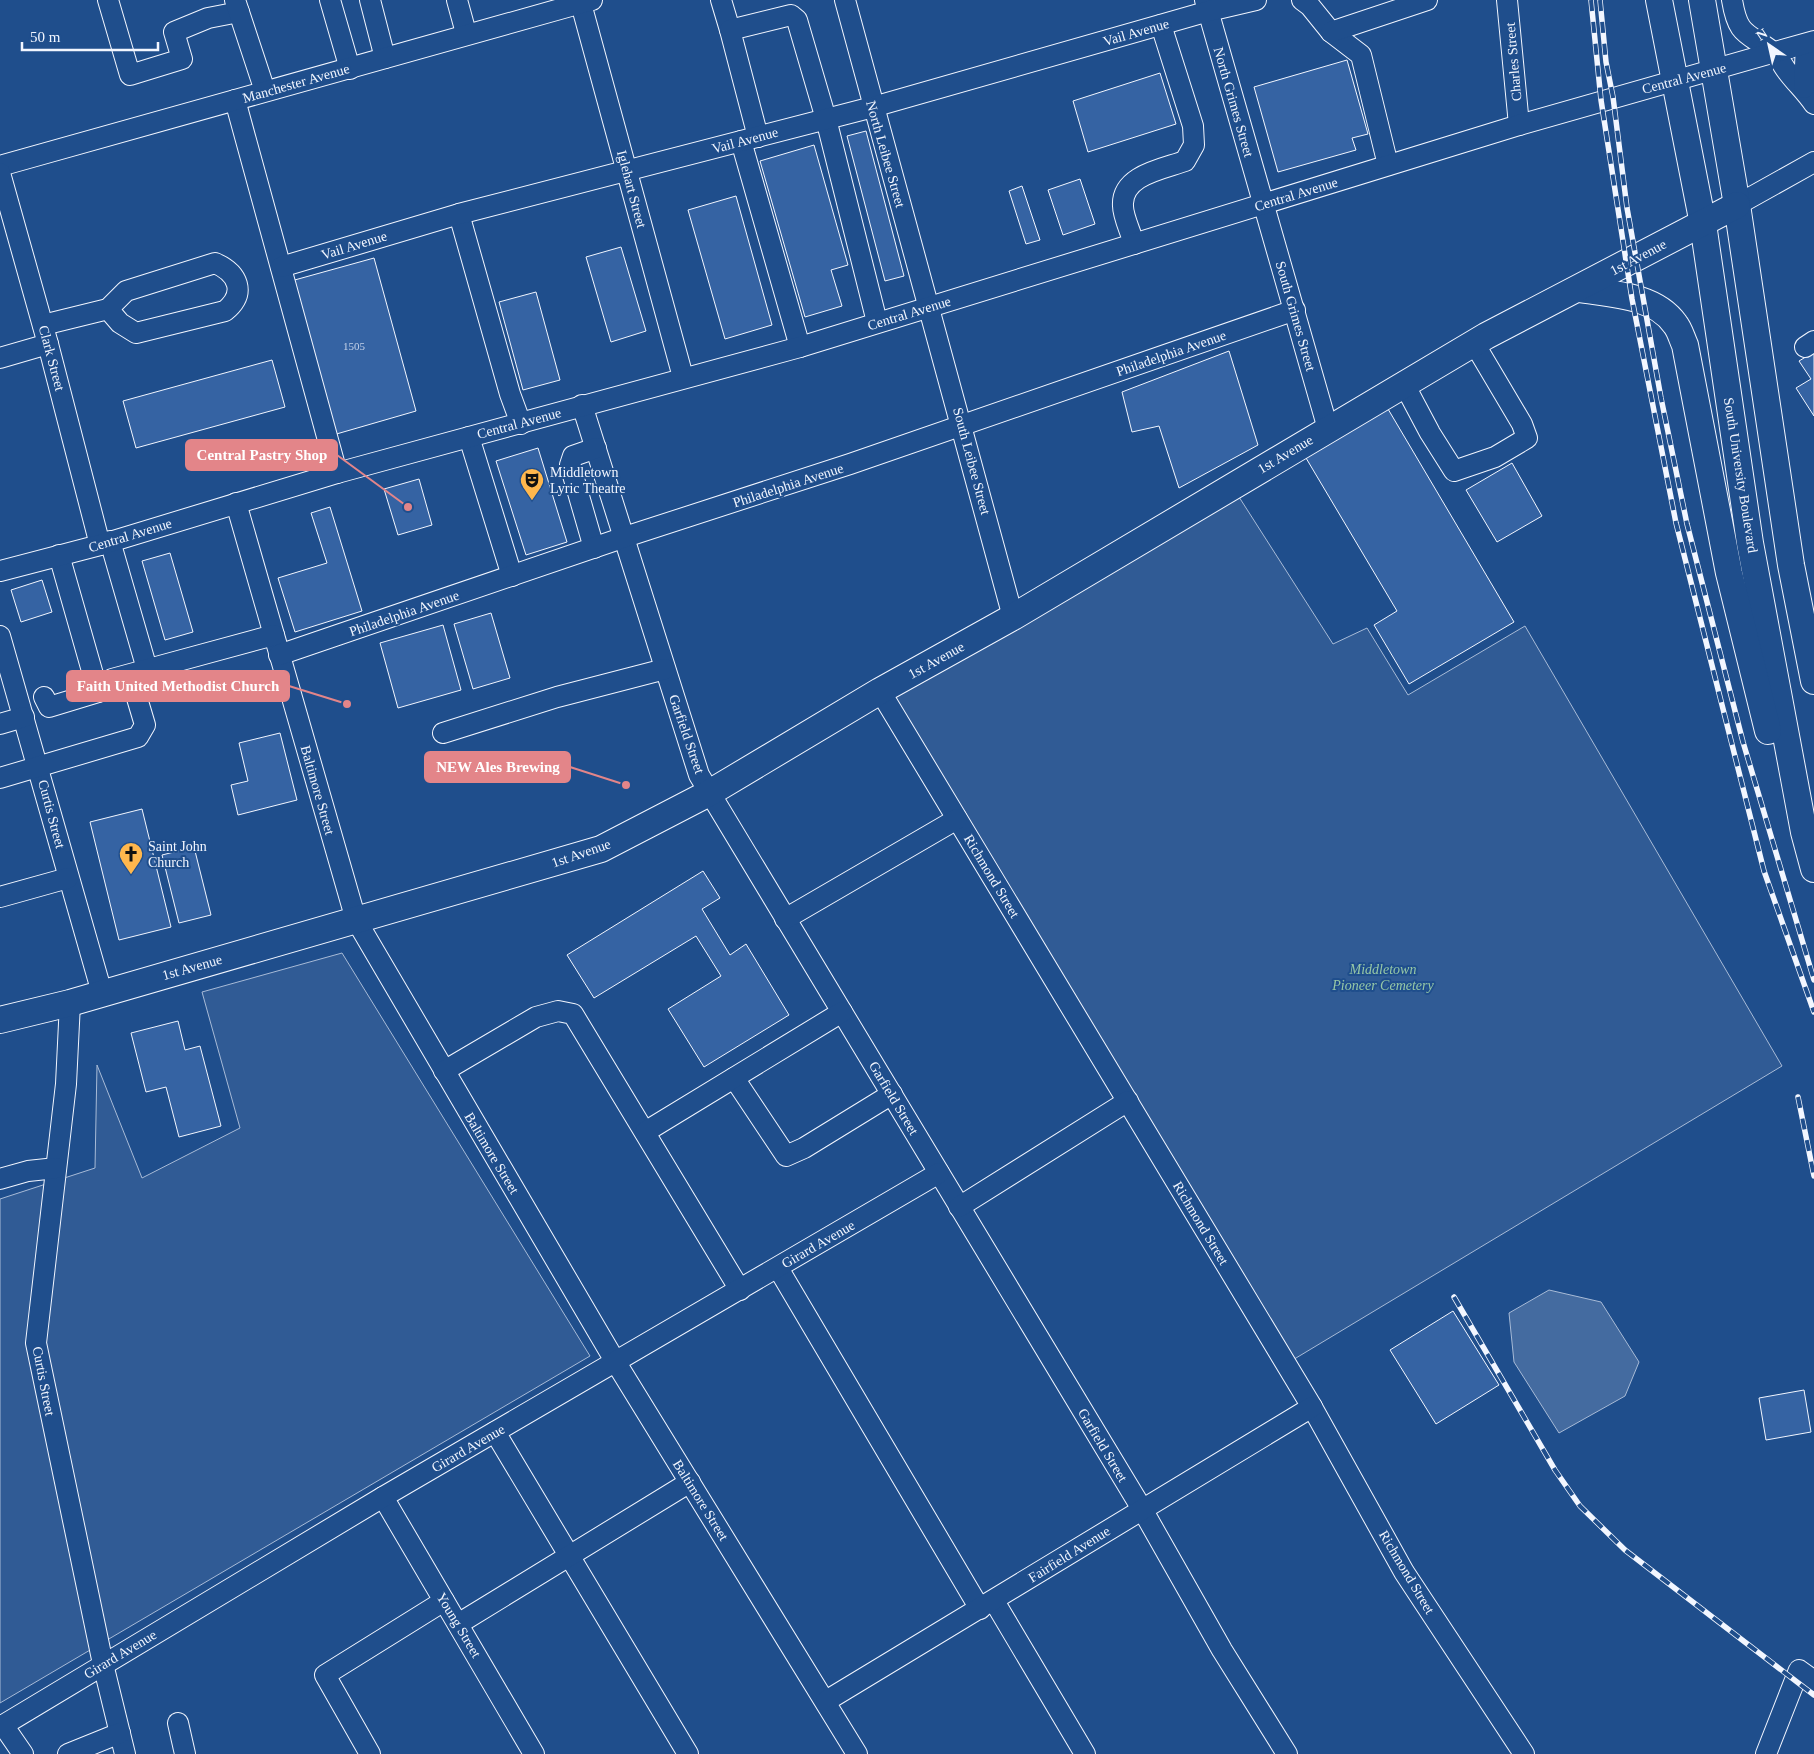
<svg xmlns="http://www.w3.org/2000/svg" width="1814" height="1754" font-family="'Times New Roman',serif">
<rect width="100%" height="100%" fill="#1f4e8c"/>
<g fill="#305b95" stroke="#a8bbd7">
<path d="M 1232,486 L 1333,644 L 1367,628 L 1408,695 L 1525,626 L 1782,1066 L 1286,1364 L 880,691 Z"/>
<path d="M 342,953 L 590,1356 L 0,1703 L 0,1199 L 95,1168 L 97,1065 L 142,1178 L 240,1128 L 202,992 Z"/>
</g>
<path fill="#446ba0" stroke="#a8bbd7" d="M 1549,1290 L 1601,1302 L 1639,1362 L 1625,1396 L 1559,1433 L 1514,1362 L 1509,1313 Z"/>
<g fill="#3563a3" stroke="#f2f6ff">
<path d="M 1347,60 L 1368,134 L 1352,138 L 1356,150 L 1278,172 L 1254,87 Z"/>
<path d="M 1160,73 L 1176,124 L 1088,152 L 1073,101 Z"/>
<path d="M 866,131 L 904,276 L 885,281 L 847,136 Z"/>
<path d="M 814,145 L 848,265 L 831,270 L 842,306 L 805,317 L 760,161 Z"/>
<path d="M 1080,179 L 1095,224 L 1063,235 L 1048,190 Z"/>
<path d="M 1022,186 L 1040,240 L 1026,244 L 1009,191 Z"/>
<path d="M 736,196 L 772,325 L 725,339 L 688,210 Z"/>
<path d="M 621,247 L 646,331 L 611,342 L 586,257 Z"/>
<path d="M 374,258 L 416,411 L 333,435 L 291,281 Z"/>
<path d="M 536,292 L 560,380 L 523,390 L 499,302 Z"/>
<path d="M 1229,351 L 1258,445 L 1179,488 L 1159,426 L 1132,432 L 1122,392 Z"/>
<path d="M 1814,352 L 1814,416 L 1796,388 L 1811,379 L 1799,361 Z"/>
<path d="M 272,360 L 285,407 L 136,448 L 123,401 Z"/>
<path d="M 1388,409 L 1514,622 L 1409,684 L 1374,625 L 1397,611 L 1306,458 Z"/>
<path d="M 538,448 L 567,542 L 526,555 L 496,461 Z"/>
<path d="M 1512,463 L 1542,516 L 1497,542 L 1466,490 Z"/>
<path d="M 419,479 L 432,525 L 398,535 L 384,489 Z"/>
<path d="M 330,507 L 362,611 L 295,632 L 278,578 L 327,563 L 311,513 Z"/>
<path d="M 170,553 L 193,632 L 165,640 L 142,561 Z"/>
<path d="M 42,580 L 52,612 L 21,622 L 11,590 Z"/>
<path d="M 491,613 L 510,678 L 473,689 L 454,624 Z"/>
<path d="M 443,625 L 461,690 L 398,708 L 380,643 Z"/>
<path d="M 280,733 L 297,800 L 238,815 L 231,785 L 248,781 L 239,743 Z"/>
<path d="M 142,809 L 171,927 L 119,940 L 90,822 Z"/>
<path d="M 194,847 L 211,915 L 179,923 L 162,855 Z"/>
<path d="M 703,871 L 720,898 L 702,909 L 730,955 L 746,944 L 789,1015 L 704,1067 L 668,1009 L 721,976 L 696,936 L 594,998 L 567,955 Z"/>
<path d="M 178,1021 L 185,1050 L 200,1046 L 221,1126 L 179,1137 L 166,1087 L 146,1092 L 131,1033 Z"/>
<path d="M 1453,1311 L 1499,1385 L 1436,1424 L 1390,1350 Z"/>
<path d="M 1804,1390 L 1811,1432 L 1766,1440 L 1759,1398 Z"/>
</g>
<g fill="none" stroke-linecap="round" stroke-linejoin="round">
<g stroke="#f2f6ff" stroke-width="22">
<g id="minor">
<path d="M 108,0 L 130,75 L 182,59 L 174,32 L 208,18 L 239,12"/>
<path d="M 235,0 L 265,91"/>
<path d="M 330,0 L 350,69"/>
<path d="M 370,0 L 385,58"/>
<path d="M 457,0 L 466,33"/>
<path d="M 580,0 L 683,377"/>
<path d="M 721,0 L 730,30"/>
<path d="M 845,0 L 1013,617"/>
<path d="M 1205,0 L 1328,429"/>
<path d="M 1302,0 L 1310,6 L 1331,32 L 1361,55 L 1388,165"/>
<path d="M 1507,0 L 1519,125"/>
<path d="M 1732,0 C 1738,37 1747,32 1773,52 C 1779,56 1782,65 1787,71 C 1795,82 1806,92 1814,104"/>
<path d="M 1331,32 L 1427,0"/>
<path d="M 1804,88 L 1806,44"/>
<path d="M 235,100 L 337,473"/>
<path d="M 758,137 L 730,30 L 791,15 L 797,20 L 826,119 L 877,322"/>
<path d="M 741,141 L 800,347"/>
<path d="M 0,166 C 198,111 395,55 592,0"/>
<path d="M 0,173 L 48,344 L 100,545"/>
<path d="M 1737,205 L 1814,162"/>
<path d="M 459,214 L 510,394 L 521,424"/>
<path d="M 1134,244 C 1131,232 1123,217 1123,206 C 1121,175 1163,169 1185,161 L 1194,145 L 1193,126 L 1161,25"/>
<path d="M 281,267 L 459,214 L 873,107 L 1209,11 L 1256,0"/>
<path d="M 43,325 L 108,309 L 126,291 L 215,263 C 238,273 247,293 225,311 L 136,333 L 120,323 L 108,309"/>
<path d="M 1805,347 L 1814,341"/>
<path d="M 0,358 L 48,344"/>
<path d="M 1404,384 L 1430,433 L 1454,471 L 1495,457 L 1527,438 L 1522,424 L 1474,343"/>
<path d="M 582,405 L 699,775 L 1142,1509 L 1222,1650 L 1287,1754"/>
<path d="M 469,437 L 512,576"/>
<path d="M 236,503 L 356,920 L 615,1361 L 857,1754"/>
<path d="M 110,541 L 147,669"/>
<path d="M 594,548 L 570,465 L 573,456 L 596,448"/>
<path d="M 59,555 L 98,692"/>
<path d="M 0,571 L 100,545 L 337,473 L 800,347 L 1519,125 L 1814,41"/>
<path d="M 0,636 L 102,993"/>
<path d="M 279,655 L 625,537 L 850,464 L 1295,310"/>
<path d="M 112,679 L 274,635"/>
<path d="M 880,691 L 1312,1407 L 1404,1572 L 1524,1754"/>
<path d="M 0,724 L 24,717"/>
<path d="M 443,733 L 557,697 L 665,669"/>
<path d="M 0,778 L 138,737 L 145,725 L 134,688 L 128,683 L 49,707 L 44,697"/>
<path d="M 0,897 L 68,878"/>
<path d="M 785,919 L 957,819"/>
<path d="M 70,1003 L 66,1084 L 36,1343 L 103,1664 L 125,1754"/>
<path d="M 444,1071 L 536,1017 L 558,1011 L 573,1014 L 740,1290"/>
<path d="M 734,1078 L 786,1156 L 804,1148 L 892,1094"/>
<path d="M 645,1132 L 842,1012"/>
<path d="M 0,1179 L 28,1171 L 56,1168"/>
<path d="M 959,1207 L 1128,1101"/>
<path d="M 778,1268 L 980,1609"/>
<path d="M 495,1432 L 688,1754"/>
<path d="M 383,1497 L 534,1754"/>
<path d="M 994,1601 L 1085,1754"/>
<path d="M 458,1624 L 690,1482"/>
<path d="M 826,1701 L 1312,1407"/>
<path d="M 178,1723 L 185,1754"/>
<path d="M 3,1725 L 23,1754"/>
<path d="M 0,1727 L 383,1497 L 939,1173"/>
<path d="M 68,1754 L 120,1733"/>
<path d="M 370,1754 L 325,1675 L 444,1601"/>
<path d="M 1766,1754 L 1799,1670 L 1814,1681"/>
</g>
</g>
<g stroke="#f2f6ff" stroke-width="28">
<g id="major">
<path d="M 1659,0 L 1703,224 L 1750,543 L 1804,832 L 1814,869"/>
<path d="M 1702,0 L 1737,205 L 1791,565 L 1814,681"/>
<path d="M 1579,289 C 1611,294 1655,295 1675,324 C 1680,330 1682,339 1685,345 L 1729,573 L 1768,731"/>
<path d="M 0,1020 L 70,1003 L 601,849 L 711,792 L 880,691 L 1013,617 L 1486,336 L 1737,205"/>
</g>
</g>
<use href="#minor" stroke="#1f4e8c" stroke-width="20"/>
<use href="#major" stroke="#1f4e8c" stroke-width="26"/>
<g stroke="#f2f6ff" stroke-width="5.5">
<g id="rail">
<path d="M 1591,0 L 1601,100 L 1632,299 L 1676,523 L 1764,871 L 1814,1012"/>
<path d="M 1600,0 L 1606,62 L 1613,97 L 1627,208 L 1661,398 L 1687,524 L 1743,742 L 1814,980"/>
<path d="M 1798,1097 L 1814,1176"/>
<path d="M 1454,1297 L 1555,1470 L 1580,1506 L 1625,1550 L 1814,1695"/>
</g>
</g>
<use href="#rail" stroke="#1f4e8c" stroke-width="4" stroke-dasharray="11" stroke-linecap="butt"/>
</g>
<defs>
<g id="theatre-pin" transform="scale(1.25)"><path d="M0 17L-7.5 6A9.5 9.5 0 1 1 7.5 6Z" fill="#ffb74d" stroke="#1f4e8c"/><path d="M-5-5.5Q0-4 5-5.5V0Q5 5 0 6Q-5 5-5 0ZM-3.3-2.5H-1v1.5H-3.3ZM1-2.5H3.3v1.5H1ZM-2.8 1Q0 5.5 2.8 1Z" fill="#111"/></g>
<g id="church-pin" transform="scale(1.25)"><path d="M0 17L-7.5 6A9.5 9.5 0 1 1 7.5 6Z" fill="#ffb74d" stroke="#1f4e8c"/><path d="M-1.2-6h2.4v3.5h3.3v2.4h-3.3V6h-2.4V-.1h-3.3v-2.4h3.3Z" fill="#111"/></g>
</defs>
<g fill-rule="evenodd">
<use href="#theatre-pin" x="532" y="480"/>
<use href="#church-pin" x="131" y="854"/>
</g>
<g text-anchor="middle" stroke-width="4" stroke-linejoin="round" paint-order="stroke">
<g font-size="11" fill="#c3d1e8">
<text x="354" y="350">1505</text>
</g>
<g font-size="14" fill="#f2f6ff" stroke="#1f4e8c">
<text transform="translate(1136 32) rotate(-16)" y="5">Vail Avenue</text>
<text transform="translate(1513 62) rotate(-95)" y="5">Charles Street</text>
<text transform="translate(1684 78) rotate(-15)" y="5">Central Avenue</text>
<text transform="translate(296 83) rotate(-16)" y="5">Manchester Avenue</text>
<text transform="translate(1234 102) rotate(74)" y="5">North Grimes Street</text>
<text transform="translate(745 140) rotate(-15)" y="5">Vail Avenue</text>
<text transform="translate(886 154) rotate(74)" y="5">North Leibee Street</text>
<text transform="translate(632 189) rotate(75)" y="5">Iglehart Street</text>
<text transform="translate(1296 194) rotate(-17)" y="5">Central Avenue</text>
<text transform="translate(354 245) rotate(-17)" y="5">Vail Avenue</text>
<text transform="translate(1638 257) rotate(-28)" y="5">1st Avenue</text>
<text transform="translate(909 313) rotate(-17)" y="5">Central Avenue</text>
<text transform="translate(1296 316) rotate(74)" y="5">South Grimes Street</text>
<text transform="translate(1171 353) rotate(-19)" y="5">Philadelphia Avenue</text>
<text transform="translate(52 358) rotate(75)" y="5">Clark Street</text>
<text transform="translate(519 423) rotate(-15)" y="5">Central Avenue</text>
<text transform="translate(1285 454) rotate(-31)" y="5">1st Avenue</text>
<text transform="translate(972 461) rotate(75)" y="5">South Leibee Street</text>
<text transform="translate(1741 475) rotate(81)" y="5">South University Boulevard</text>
<text transform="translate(788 485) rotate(-18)" y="5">Philadelphia Avenue</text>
<text transform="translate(130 535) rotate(-17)" y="5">Central Avenue</text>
<text transform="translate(404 613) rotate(-19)" y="5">Philadelphia Avenue</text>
<text transform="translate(936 660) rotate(-29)" y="5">1st Avenue</text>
<text transform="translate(687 734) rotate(71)" y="5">Garfield Street</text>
<text transform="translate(318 790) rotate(74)" y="5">Baltimore Street</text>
<text transform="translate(52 814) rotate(75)" y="5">Curtis Street</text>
<text transform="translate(581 853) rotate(-19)" y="5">1st Avenue</text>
<text transform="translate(992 876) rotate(59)" y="5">Richmond Street</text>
<text transform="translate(192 967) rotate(-16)" y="5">1st Avenue</text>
<text transform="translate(894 1098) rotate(59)" y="5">Garfield Street</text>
<text transform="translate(492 1153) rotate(59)" y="5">Baltimore Street</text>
<text transform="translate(1201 1223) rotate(59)" y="5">Richmond Street</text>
<text transform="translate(818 1244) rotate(-30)" y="5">Girard Avenue</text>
<text transform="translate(44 1381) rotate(79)" y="5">Curtis Street</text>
<text transform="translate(1103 1445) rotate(59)" y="5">Garfield Street</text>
<text transform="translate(468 1448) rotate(-30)" y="5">Girard Avenue</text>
<text transform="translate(701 1500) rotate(58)" y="5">Baltimore Street</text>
<text transform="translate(1069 1554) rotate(-32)" y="5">Fairfield Avenue</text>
<text transform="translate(1407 1572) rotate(59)" y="5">Richmond Street</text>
<text transform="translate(459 1625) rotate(59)" y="5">Young Street</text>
<text transform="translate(120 1654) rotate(-31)" y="5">Girard Avenue</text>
</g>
<g font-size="14" fill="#f2f6ff" stroke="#1f4e8c" text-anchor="start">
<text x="550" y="477">Middletown<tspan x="550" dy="16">Lyric Theatre</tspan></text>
<text x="148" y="851">Saint John<tspan x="148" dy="16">Church</tspan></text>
</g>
<g font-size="14" font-style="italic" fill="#97c8a6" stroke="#1f4e8c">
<text x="1383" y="974">Middletown<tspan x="1383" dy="16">Pioneer Cemetery</tspan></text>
</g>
</g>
<path fill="none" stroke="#e38589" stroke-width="2" d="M408 507L337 455M347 704L289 686M626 785L570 767"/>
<g fill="#e38589" stroke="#1f4e8c" stroke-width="2">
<circle cx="408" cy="507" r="5"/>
<circle cx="347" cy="704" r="5"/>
<circle cx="626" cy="785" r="5"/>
</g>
<g fill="#e38589" stroke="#e38589" stroke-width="2">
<rect x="186" y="440" width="151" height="30" rx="5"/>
<rect x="67" y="671" width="222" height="30" rx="5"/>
<rect x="425" y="752" width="145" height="30" rx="5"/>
</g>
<g font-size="15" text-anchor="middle" font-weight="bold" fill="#fff">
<text x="262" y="460">Central Pastry Shop</text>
<text x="178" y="691">Faith United Methodist Church</text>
<text x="498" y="772">NEW Ales Brewing</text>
</g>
<g transform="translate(1769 45) rotate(326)" stroke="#1f4e8c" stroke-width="4" paint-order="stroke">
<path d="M0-4L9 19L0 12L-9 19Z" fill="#f2f6ff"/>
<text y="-8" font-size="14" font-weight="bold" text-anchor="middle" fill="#f2f6ff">N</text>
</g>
<path d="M22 42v8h136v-8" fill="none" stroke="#f2f6ff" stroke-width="2.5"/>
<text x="30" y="42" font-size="15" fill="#f2f6ff" stroke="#1f4e8c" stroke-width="4" paint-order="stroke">50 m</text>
</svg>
